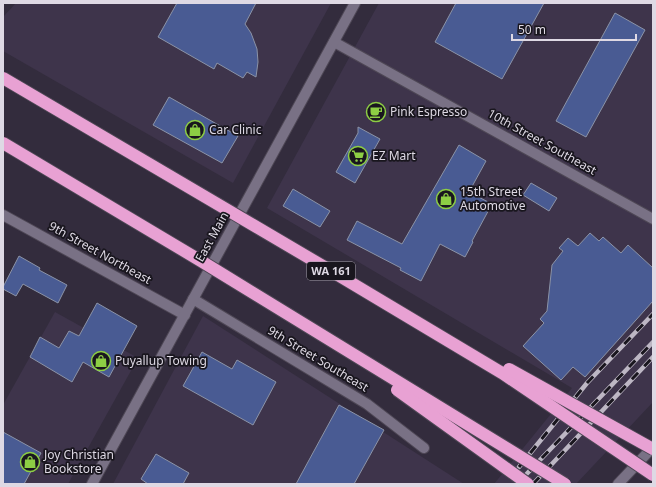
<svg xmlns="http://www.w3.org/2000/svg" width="656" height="487" font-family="'Noto Sans',sans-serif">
<rect width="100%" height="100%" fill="#332c3d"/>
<g fill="#3e344b">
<path d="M 16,3 L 331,3 L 233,183 L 3,51 L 3,17 Z"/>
<path d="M 379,3 L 653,3 L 653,402 L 576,484 L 494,484 L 572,388 L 267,208 Z"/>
<path d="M 55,312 L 138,358 L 68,484 L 3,484 L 3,405 Z"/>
<path d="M 203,316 L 464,484 L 113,484 Z"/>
</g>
<g fill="#495b93" stroke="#8b93a7">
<path d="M 177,3 L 256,3 L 245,24 L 251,33 L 257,49 L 258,62 L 256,77 L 247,72 L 243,78 L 217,63 L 214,69 L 158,37 Z"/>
<path d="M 456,3 L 544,3 L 502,79 L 435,42 Z"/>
<path d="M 615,13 L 645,30 L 586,137 L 556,121 Z"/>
<path d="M 169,97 L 238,136 L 222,163 L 153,125 Z"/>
<path d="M 358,127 L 380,139 L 355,183 L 336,172 L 358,133 Z"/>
<path d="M 459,145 L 486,161 L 469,192 L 492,204 L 472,241 L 473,242 L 465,257 L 440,244 L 421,281 L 400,270 L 401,268 L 347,240 L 357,221 L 402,244 Z"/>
<path d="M 531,183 L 557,198 L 549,211 L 523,195 Z"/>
<path d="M 293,189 L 330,211 L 320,227 L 283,206 Z"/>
<path d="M 590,233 L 599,241 L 603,237 L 621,253 L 628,245 L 653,268 L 653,301 L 585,377 L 573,367 L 561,380 L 523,346 L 544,323 L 540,319 L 547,311 L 552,265 L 563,251 L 559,248 L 568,238 L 578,246 Z"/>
<path d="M 19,256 L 40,268 L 39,270 L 67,285 L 58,303 L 23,284 L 16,296 L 3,289 L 3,287 Z"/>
<path d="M 97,303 L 137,326 L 109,377 L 83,362 L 72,382 L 30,357 L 40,337 L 59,348 L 69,331 L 79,336 Z"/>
<path d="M 202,352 L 232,369 L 237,360 L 276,382 L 253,425 L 183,386 Z"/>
<path d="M 339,405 L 384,430 L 354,484 L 296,484 Z"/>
<path d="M 3,432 L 41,453 L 24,484 L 3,484 Z"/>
<path d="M 156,454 L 189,473 L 183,484 L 148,484 L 141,479 Z"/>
</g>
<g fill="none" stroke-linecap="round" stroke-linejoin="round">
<g stroke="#4e4755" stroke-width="12">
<g id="minor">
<path d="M 334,42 L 653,219"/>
<path d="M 3,215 L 185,315"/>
<path d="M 193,299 L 367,404 L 424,448"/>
</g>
</g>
<g stroke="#4e4755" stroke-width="12">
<g id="secondary">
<path d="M 92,484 L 355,3"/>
<path d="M 618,484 L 653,447"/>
</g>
</g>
<use href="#minor" stroke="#797185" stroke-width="10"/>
<use href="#secondary" stroke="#797185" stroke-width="10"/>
<g stroke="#bdb7c4" stroke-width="4.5">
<g id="rail">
<path d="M 519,467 L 587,383 L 653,314"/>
<path d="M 517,484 L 653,342"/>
<path d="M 533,484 L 653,357"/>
</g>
</g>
<use href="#rail" stroke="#19161e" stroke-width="3" stroke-dasharray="9" stroke-linecap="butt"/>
<g stroke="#4e4755" stroke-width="14" stroke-linecap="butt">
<g id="motorway-bridge">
<path d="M 3,78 L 333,272 L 502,373 L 653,475"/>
<path d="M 3,143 L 201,261 L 565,484"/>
<path d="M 509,369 L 653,449"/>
<path d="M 397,390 L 528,484"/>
</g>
</g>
<use href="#motorway-bridge" stroke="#e8a1d3" stroke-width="12"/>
</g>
<defs>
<g id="cafe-ring" transform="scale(1)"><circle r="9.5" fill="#19161e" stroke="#8dce44" stroke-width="1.5"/><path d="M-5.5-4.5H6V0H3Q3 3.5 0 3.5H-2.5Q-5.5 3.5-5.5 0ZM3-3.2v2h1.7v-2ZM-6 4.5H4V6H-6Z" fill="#8dce44"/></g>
<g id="shop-ring" transform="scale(1)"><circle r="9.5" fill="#19161e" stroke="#8dce44" stroke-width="1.5"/><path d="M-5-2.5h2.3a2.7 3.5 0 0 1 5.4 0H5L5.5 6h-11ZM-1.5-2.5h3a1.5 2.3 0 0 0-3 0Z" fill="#8dce44"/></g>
<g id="supermarket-ring" transform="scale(1)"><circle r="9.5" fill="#19161e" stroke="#8dce44" stroke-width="1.5"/><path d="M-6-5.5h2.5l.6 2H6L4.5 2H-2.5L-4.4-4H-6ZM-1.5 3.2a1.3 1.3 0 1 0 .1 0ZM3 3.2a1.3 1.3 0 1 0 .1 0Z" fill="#8dce44"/></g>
</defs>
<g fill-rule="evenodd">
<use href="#cafe-ring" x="376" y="112"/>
<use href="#shop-ring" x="195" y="130"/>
<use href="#supermarket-ring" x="358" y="156"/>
<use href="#shop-ring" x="446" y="199"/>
<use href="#shop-ring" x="101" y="361"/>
<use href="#shop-ring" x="30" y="462"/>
</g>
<g text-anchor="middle" stroke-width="3.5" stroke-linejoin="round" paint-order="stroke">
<rect fill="#19161e" stroke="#a39ea9" stroke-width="1" x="307" y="262" width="48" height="18" rx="3"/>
<g font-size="11" font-weight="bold" fill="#ded9e4">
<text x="331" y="275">WA 161</text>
</g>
<g font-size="12" fill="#ded9e4" stroke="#19161e" text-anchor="start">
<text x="390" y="116">Pink Espresso</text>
<text x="209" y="134">Car Clinic</text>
<text x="372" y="160">EZ Mart</text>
<text x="460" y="196">15th Street<tspan x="460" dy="14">Automotive</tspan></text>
<text x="115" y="365">Puyallup Towing</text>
<text x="44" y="459">Joy Christian<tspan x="44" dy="14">Bookstore</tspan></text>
</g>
<g font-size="12" fill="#ded9e4" stroke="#19161e">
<text transform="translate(542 142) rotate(29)" y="4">10th Street Southeast</text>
<text transform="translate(212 237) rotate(-61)" y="4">East Main</text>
<text transform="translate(100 253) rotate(29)" y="4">9th Street Northeast</text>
<text transform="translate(318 359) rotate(31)" y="4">9th Street Southeast</text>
</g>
</g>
<rect width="656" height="487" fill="none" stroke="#ded9e4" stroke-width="8"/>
<path d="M512 34v6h124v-6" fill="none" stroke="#ded9e4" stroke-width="2"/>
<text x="518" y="34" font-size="12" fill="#ded9e4" stroke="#19161e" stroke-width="3" paint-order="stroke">50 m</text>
</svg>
